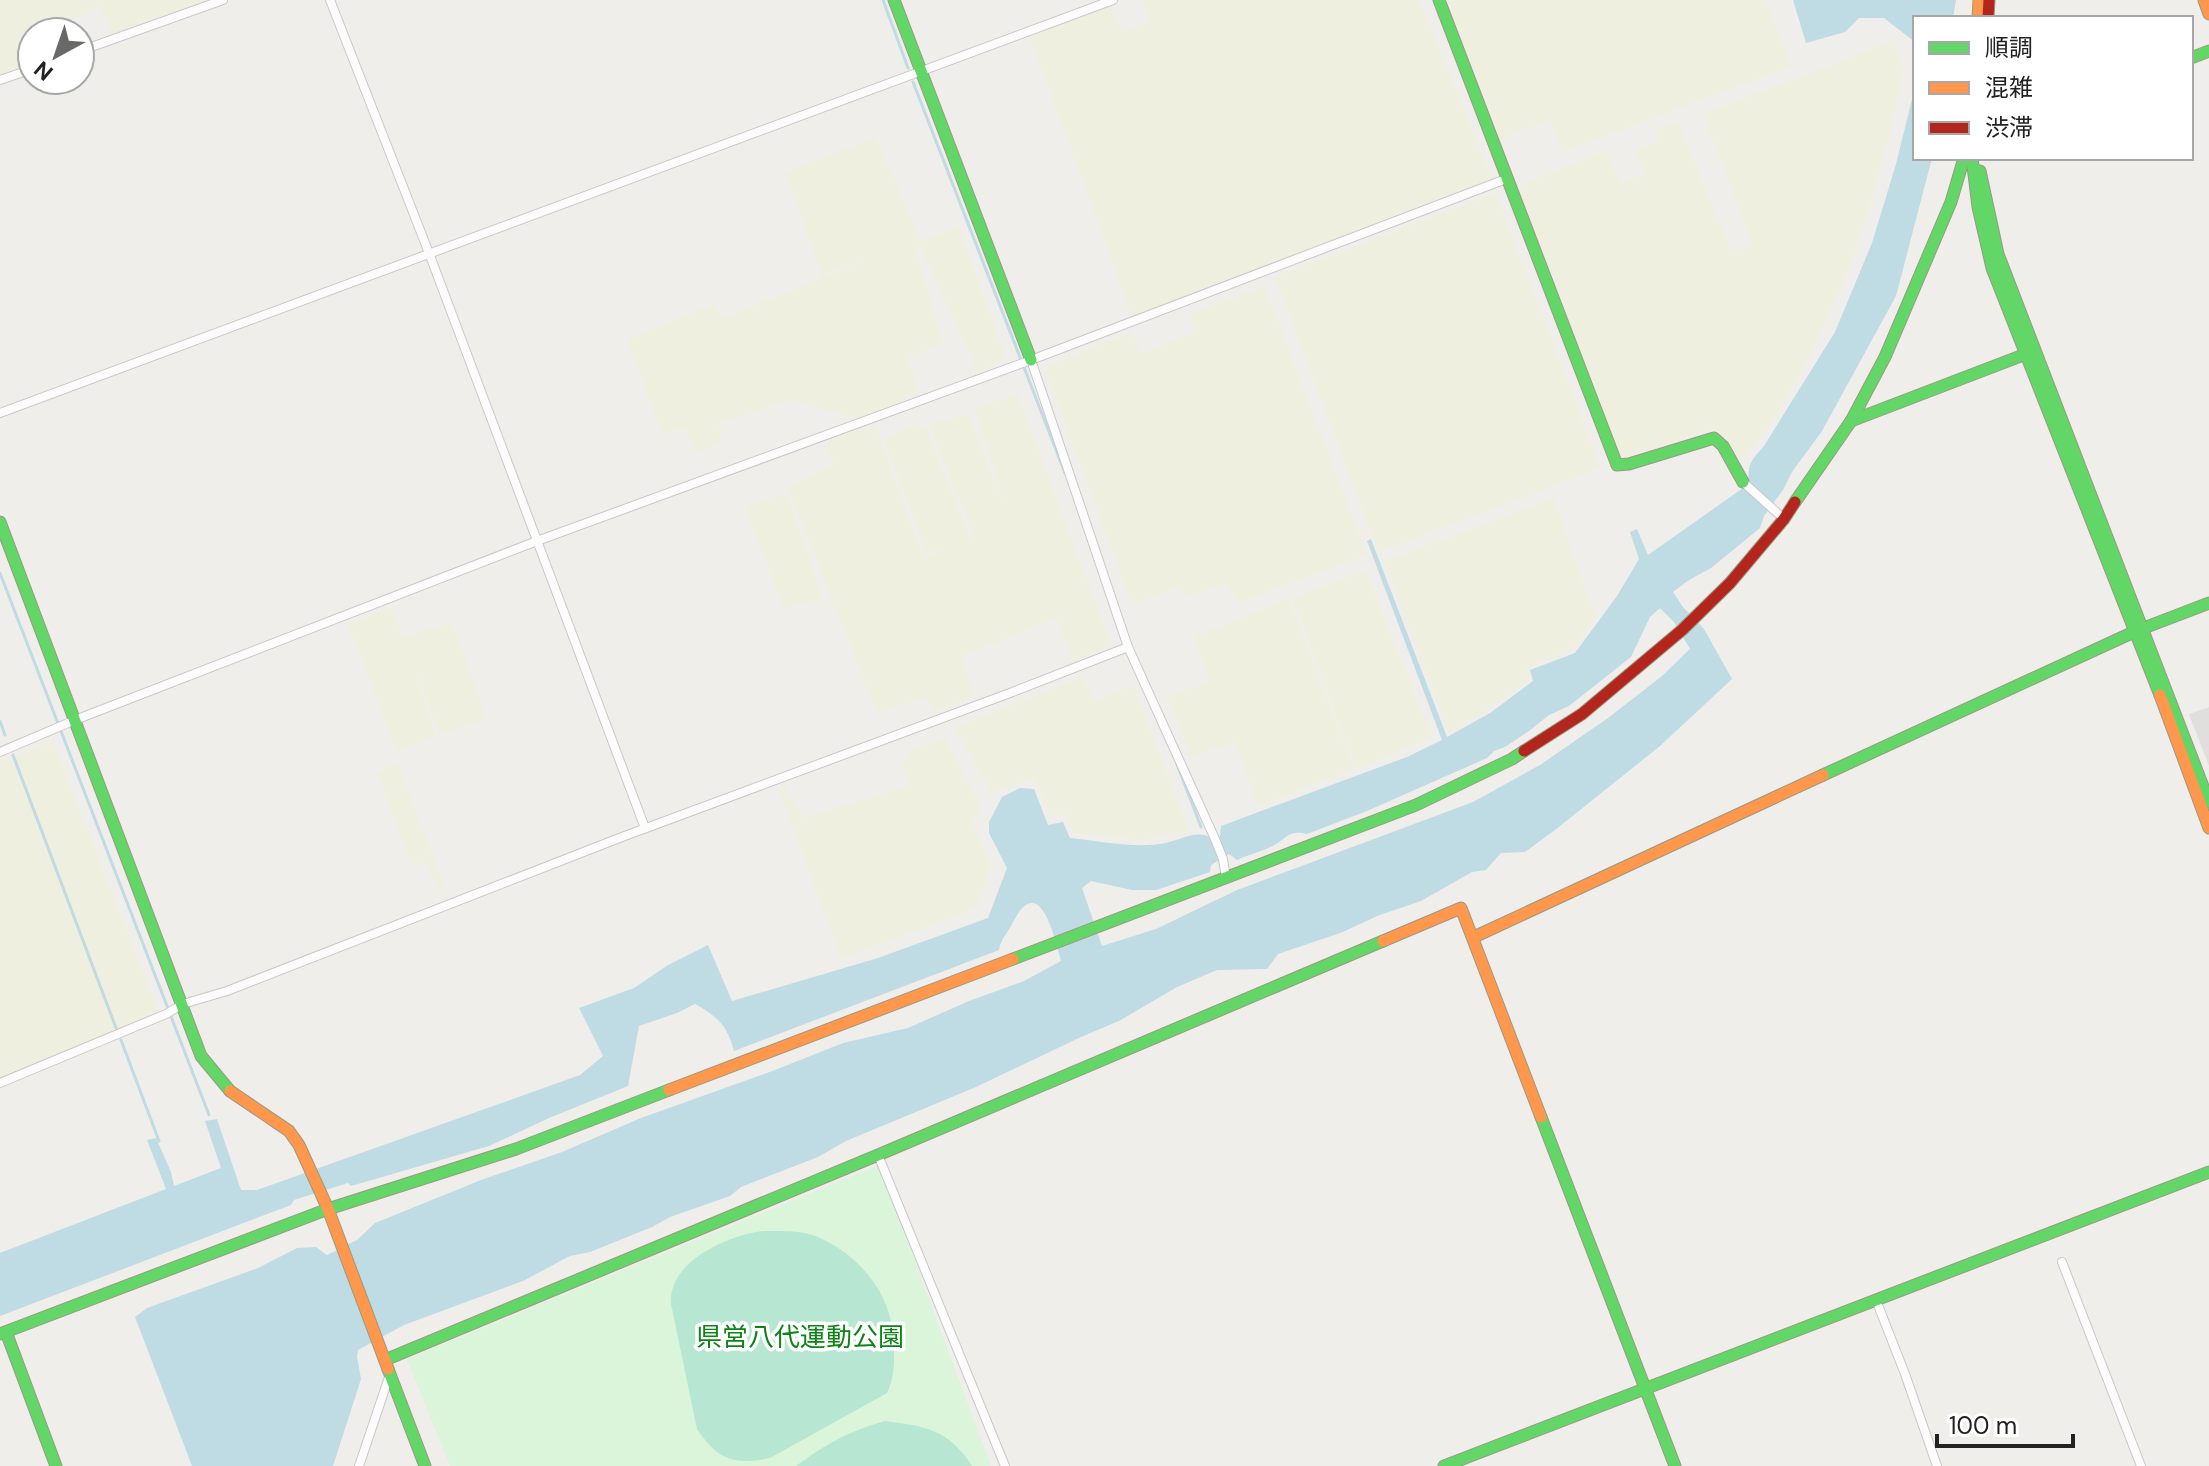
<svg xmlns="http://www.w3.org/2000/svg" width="2209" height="1466" font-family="'DM Sans','Noto Sans JP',sans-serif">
<rect width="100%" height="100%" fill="#f0eeeb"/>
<g fill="#efefdf">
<path d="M 0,0 L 210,0 L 114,38 L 99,6 L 72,20 L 76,32 L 32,32 L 32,68 L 0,80 Z"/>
<path d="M 1143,0 L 1419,0 L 1493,180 L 1132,316 L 1029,35 L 1110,6 L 1124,31 L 1149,22 Z"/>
<path d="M 1447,0 L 1766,0 L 1792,66 L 1563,152 L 1550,119 L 1501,139 Z"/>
<path d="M 1893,41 L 1904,69 L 1893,121 L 1868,213 L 1848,272 L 1808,361 L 1773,421 L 1741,461 L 1724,436 L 1706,430 L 1621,459 L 1519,186 L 1605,151 L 1621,184 L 1644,174 L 1635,149 L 1659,141 L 1655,131 L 1678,122 L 1732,251 L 1753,247 L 1703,114 Z"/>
<path d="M 876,137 L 922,242 L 959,226 L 1006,358 L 978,372 L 923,253 L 914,243 L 943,344 L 908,357 L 917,392 L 866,421 L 790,400 L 718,424 L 722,444 L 695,453 L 684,427 L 662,435 L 627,340 L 714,304 L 724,318 L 873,257 L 821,275 L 785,172 Z"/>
<path d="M 1496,193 L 1601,468 L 1378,552 L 1275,277 Z"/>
<path d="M 1265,286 L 1367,555 L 1238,603 L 1227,584 L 1184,597 L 1177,587 L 1132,605 L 1044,367 L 1132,332 L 1141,353 L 1195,332 L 1191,313 Z"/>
<path d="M 1018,394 L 1111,644 L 1072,661 L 1056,618 L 962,656 L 974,696 L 933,712 L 926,697 L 877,713 L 787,487 L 834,464 L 826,442 L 875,424 L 924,558 L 950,546 L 926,553 L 884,439 L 917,424 L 926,428 L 971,539 L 974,537 L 929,425 L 968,413 L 1005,506 L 975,409 Z"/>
<path d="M 787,493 L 823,599 L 784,609 L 744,507 Z"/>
<path d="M 1554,498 L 1596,618 L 1572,650 L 1526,667 L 1528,681 L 1486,711 L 1449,732 L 1384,562 Z"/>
<path d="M 1366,571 L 1432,737 L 1356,770 L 1292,598 Z"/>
<path d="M 1289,598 L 1354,769 L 1258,806 L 1235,742 L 1190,757 L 1167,696 L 1209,683 L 1194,637 Z"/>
<path d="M 392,608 L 402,637 L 452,622 L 488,720 L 440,734 L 411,662 L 436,736 L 396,752 L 348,624 Z"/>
<path d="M 1083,677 L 1094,701 L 1134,685 L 1188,830 L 1142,840 L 1073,833 L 1066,814 L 1051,818 L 1034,778 L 992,793 L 954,728 Z"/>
<path d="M 945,738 L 982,807 L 972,822 L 991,864 L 979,907 L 841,959 L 778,788 L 786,786 L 803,818 L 910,785 L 901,763 L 910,759 L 908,751 Z"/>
<path d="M 53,741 L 160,1015 L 0,1076 L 0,761 Z"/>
<path d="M 398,763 L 448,895 L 443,897 L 423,862 L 411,865 L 377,773 Z"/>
</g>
<path fill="#daf5da" d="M 879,1165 L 991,1466 L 450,1466 L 407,1359 Z"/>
<g fill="#b7e6d2">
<path d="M 763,1231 C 780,1231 796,1230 813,1235 C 819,1237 824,1240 830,1243 C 867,1264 893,1300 894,1344 C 894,1361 895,1377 887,1393 L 770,1458 C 734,1466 717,1459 697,1429 L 671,1304 C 668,1261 727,1236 763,1231 Z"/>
<path d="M 885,1421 C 926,1426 949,1430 972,1466 L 796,1466 C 826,1444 849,1431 885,1421 Z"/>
</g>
<path fill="#e0dfde" d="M 2209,707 L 2209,766 L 2189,714 Z"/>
<g fill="#bfdbe3" fill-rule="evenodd">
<path d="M 1793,0 L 1956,0 L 1953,18 L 1915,18 L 1915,42 L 1884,18 L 1859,18 L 1845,32 L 1806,43 Z"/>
<path d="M 1915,87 L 1915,158 L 1932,158 L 1896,296 L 1822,431 L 1792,472 L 1783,490 L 1764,516 L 1760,528 L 1711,568 L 1689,580 L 1673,592 L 1683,607 L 1704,629 L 1732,679 L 1660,746 L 1555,830 L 1525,852 L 1501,853 L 1486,870 L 1472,872 L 1421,901 L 1377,916 L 1343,932 L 1278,954 L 1267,969 L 1217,970 L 1177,987 L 1119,1021 L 1081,1037 L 976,1087 L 846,1141 L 818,1157 L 741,1187 L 730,1196 L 670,1217 L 652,1227 L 590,1252 L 570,1256 L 523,1281 L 404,1325 L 358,1350 L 357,1357 L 361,1379 L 333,1466 L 192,1466 L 135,1317 L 147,1308 L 258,1268 L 297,1248 L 316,1247 L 327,1255 L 357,1240 L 375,1223 L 481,1180 L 562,1152 L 641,1118 L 775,1070 L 843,1043 L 908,1028 L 969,1001 L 1024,981 L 1061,961 C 1055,939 1040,870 1013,922 C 1009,931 1000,940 999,950 L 734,1051 C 727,1025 718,1017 695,1004 L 677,1013 L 639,1026 L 628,1086 L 549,1118 L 489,1146 L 351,1186 L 348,1183 L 294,1200 L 291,1205 L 0,1316 L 0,1253 L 166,1189 L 147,1140 L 156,1138 L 171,1172 L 174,1186 L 221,1168 L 205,1121 L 217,1119 L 241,1190 L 257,1190 L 580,1075 L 603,1056 L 579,1008 L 634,988 L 668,965 L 708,945 L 732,1001 L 878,958 L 988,918 L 1007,868 L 989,833 L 989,822 L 1002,797 L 1020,788 L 1034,789 L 1048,825 L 1063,822 L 1070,838 C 1101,841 1135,849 1165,843 C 1182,840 1197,828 1213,839 L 1220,837 L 1221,826 L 1407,757 L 1442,740 L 1367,541 L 1371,539 L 1447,737 L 1490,713 L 1533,681 L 1530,670 L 1575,653 L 1617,596 L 1639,559 L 1630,532 L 1637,529 L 1648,555 L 1743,488 C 1749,480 1748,478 1749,469 C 1751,459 1758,453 1764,446 L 1835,332 L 1872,243 L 1896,164 ZM 1660,608 L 1674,622 L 1690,649 L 1662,676 L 1608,718 L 1540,765 L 1473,802 L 1237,890 L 1156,929 L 1102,946 L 1082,888 L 1091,881 L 1132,890 L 1156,890 L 1210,872 L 1211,865 L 1229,854 L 1237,860 C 1250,854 1265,851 1276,844 C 1289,836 1289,830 1307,834 L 1367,811 L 1487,758 L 1494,751 L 1505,747 L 1529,731 L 1549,715 L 1569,706 L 1631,657 L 1650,617 Z"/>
</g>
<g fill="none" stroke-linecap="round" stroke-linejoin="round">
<g stroke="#bfdbe3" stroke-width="3">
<path d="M 883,0 L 908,68"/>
<path d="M 913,82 L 1065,473"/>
<path d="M 0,573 L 209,1115"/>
<path d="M 0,721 L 5,735"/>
<path d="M 13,755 L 116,1028"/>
<path d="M 1177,764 L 1201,827"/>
<path d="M 121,1040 L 159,1141"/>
</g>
<g stroke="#c9c8c7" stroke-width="10">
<g id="street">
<path d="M 330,0 L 429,253 L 645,828"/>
<path d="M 80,51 L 223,0"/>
<path d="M 0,80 L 32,69"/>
<path d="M 1031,360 L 1128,647 L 1215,839 L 1223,859 L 1226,878"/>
<path d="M 0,413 L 1113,0"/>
<path d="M 1743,482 L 1784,519"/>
<path d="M 0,752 L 75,720 L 537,541 L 1031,360 L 1506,179"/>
<path d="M 0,1083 L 166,1014 L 183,1004 L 227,991 L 622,837 L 1010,693 L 1128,647"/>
<path d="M 878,1155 L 1005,1466"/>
<path d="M 2062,1262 L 2141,1466"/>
<path d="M 1876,1300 L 1905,1374 L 1937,1466"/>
<path d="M 359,1466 L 390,1374"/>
</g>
</g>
<g stroke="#999a82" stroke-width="13">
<g id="fast">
<path d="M 894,0 L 1031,360"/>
<path d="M 1439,0 L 1617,465 L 1629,464 L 1714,438 L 1723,446 L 1743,482"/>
<path d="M 2191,58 L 2209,51"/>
<path d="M 1972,158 L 1978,207 L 1992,268 L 2160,695"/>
<path d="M 1980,171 L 1998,254 L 2209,802"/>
<path d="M 1851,421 L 2026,354"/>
<path d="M 1795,502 L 1851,421 L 1885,357 L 1951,202 L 1964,158"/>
<path d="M 0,522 L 201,1056 L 230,1091"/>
<path d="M 1823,775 L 2136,631 L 2209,603"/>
<path d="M 1013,959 L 1416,805 L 1512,759 L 1524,751"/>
<path d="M 1541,1117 L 1675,1466"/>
<path d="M 6,1332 L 56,1466"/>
<path d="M 0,1334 L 328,1209 L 516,1149 L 669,1090"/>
<path d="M 385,1360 L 878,1155 L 1383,941"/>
<path d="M 388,1369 L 425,1466"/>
<path d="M 1444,1466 L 2209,1172"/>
</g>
</g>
<g stroke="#999a82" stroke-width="13">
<g id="slow">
<path d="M 2204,0 L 2209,14"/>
<path d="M 1978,18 L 1979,0"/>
<path d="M 2160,695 L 2209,828"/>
<path d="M 1474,937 L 1823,775"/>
<path d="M 1383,941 L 1461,908 L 1541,1117"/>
<path d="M 669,1090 L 1013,959"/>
<path d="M 230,1091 L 289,1131 L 299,1145 L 328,1209 L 388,1369"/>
</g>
</g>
<g stroke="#999a82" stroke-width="13">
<g id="jam">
<path d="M 1988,18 L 1989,0"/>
<path d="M 1524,751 L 1582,714 L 1682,630 L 1730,583 L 1784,519 L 1795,502"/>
</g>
</g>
<use href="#street" stroke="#fdfcfc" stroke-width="8"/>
<use href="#fast" stroke="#63d668" stroke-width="11"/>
<use href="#slow" stroke="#ff974d" stroke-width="11"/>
<use href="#jam" stroke="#b3261e" stroke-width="11"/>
</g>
<g text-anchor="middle" stroke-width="7" stroke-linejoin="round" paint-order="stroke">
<g font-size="26" fill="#0c8416" stroke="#fff">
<text x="800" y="1346">県営八代運動公園</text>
</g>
</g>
<rect x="1913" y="16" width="280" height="144" fill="#ffffff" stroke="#a7a7a7" stroke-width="2"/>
<rect x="1929" y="42" width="40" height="12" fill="#63d668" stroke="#a7a7a7" stroke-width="2"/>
<text x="1985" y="56" font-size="24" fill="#222222">順調</text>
<rect x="1929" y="82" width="40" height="12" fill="#ff974d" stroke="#a7a7a7" stroke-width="2"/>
<text x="1985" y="96" font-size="24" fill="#222222">混雑</text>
<rect x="1929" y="122" width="40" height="12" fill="#b3261e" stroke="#a7a7a7" stroke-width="2"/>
<text x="1985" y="136" font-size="24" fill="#222222">渋滞</text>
<g transform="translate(56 56) rotate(220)"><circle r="38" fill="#ffffff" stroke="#a7a7a7" stroke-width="2"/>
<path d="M0-6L14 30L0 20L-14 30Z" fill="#6a6968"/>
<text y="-12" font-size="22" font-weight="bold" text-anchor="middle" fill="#222222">N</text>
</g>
<path d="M1937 1434v12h136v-12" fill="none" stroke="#222222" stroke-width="4"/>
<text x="1949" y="1434" font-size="24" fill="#222222" stroke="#ffffff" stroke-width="6" paint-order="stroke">100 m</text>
</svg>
